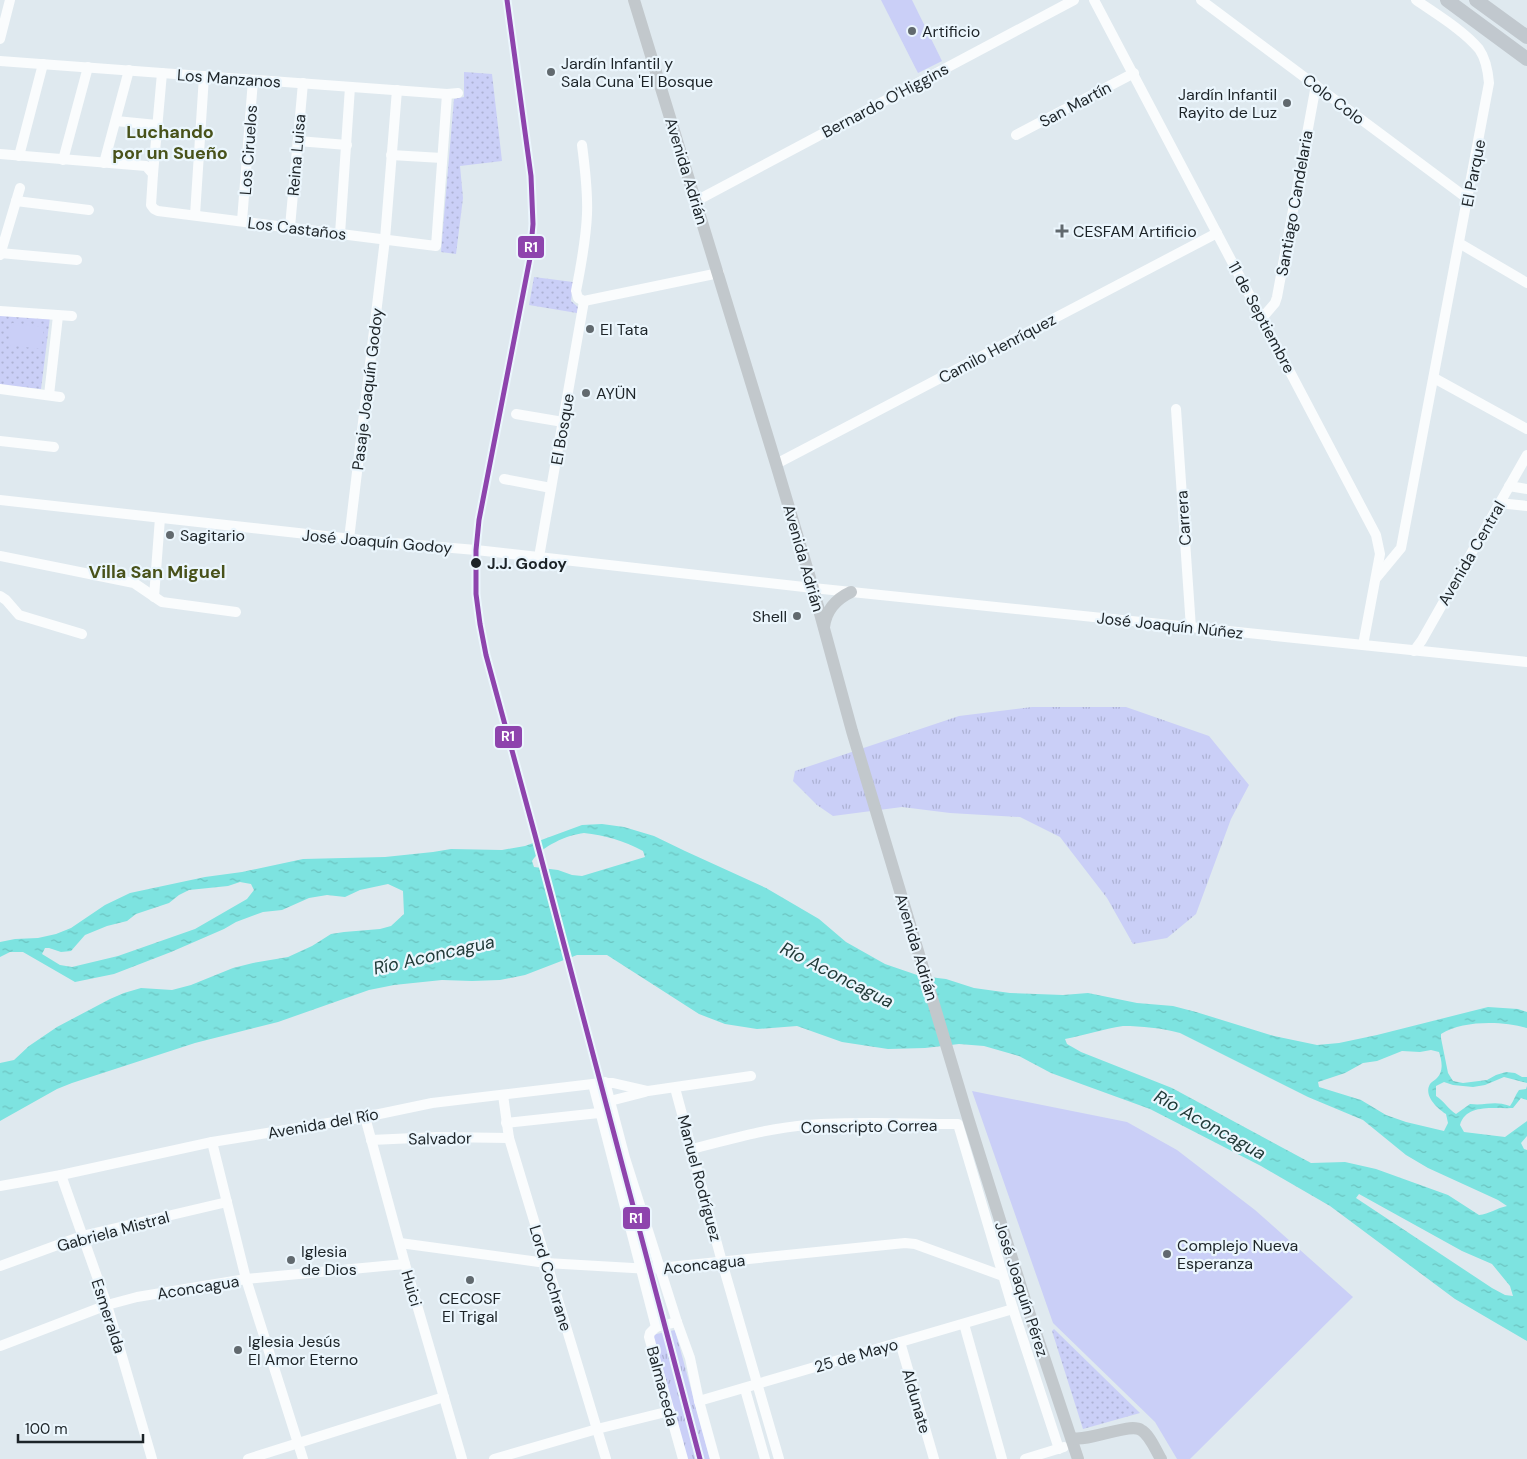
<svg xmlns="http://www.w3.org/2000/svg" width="1527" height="1459" font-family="'DM Sans',sans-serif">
<defs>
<pattern id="grass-tufts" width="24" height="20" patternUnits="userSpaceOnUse" patternTransform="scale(1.25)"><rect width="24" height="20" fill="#cacff7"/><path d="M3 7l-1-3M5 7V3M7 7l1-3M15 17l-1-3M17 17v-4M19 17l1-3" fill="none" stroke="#adb2d4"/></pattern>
<pattern id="park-dots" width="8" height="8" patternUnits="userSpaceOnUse" patternTransform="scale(1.25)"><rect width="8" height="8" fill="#cacff7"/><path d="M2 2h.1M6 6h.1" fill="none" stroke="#adb2d4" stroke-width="1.8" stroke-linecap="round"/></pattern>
<pattern id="water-ripples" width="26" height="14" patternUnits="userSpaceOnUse" patternTransform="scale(1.25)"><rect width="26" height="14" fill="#7de3e0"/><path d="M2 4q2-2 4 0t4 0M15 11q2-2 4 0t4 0" fill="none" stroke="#6cc3c0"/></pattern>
</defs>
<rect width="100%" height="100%" fill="#dfe9ef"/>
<g fill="url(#grass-tufts)">
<path d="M 1032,707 L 1126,707 L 1209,736 L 1249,785 L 1231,819 L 1196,914 L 1167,938 L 1133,944 L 1107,898 L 1060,837 L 1020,817 L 950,813 L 902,807 L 833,816 L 817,805 L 793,781 L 795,771 L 959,716 Z"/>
<path d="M 675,1330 L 710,1459 L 686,1459 L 652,1335 Z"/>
</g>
<g fill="url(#park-dots)">
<path d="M 464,72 L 492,74 L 502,161 L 460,166 L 463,198 L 456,254 L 441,252 L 454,99 L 464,97 Z"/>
<path d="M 534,277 L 573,282 L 571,301 L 578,307 L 577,313 L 529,305 Z"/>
<path d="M 0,312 L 50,317 L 41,389 L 0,385 Z"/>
<path d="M 1054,1329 L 1140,1413 L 1083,1429 L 1052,1331 Z"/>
</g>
<g fill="#cacff7">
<path d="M 881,0 L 912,0 L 942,61 L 918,73 Z"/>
<path d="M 12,323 L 44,327 L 41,349 L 9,345 Z"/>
<path d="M 972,1091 L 1127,1122 L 1177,1150 L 1255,1210 L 1353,1297 L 1190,1459 L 1177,1459 L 1155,1422 L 1053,1323 Z"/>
</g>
<path fill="url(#water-ripples)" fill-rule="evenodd" d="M 602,824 L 624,827 L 654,836 L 685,851 L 766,888 L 819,919 L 846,942 L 885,964 L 920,976 L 946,979 L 974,988 L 1010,993 L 1063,995 L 1088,993 L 1137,1003 L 1173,1006 L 1196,1012 L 1274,1036 L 1317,1045 L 1339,1043 L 1377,1035 L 1488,1007 L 1518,1009 L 1527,1012 L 1527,1028 C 1503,1021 1463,1020 1441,1034 L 1441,1038 L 1448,1073 L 1453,1081 L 1463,1083 L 1487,1080 L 1496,1075 L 1506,1072 L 1515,1073 L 1522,1077 L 1527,1077 L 1527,1083 L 1504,1077 L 1485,1085 L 1473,1087 L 1453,1085 L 1444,1082 L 1436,1086 L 1436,1096 C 1444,1101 1448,1109 1456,1114 L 1470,1104 C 1487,1106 1493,1100 1510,1106 C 1514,1101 1515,1095 1519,1090 L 1526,1089 L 1527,1086 L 1527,1100 L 1521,1098 L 1513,1108 C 1495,1109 1466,1103 1460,1125 L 1464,1132 L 1505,1137 L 1527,1121 L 1527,1136 L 1521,1143 L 1524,1149 L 1527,1150 L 1527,1341 L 1455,1299 L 1330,1206 L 1261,1166 L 1150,1109 L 1051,1073 L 1019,1056 L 984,1046 L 959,1044 L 925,1048 L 888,1049 L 842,1042 L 797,1026 L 757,1029 L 725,1024 L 699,1014 L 607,955 L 577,955 L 525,975 L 500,980 L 472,981 L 442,980 L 394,985 L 369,990 L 278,1022 L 195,1043 L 72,1083 L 57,1089 L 0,1121 L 0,1063 L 14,1060 L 29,1046 L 57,1027 L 110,999 L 124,993 L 141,988 L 172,990 L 191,985 L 233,968 L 253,963 L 288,957 L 312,946 L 331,934 L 344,932 L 380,929 L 391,926 L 404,914 L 403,891 L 388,884 L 360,890 L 345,897 L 327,895 L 309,898 L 282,910 L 263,912 L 236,922 L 224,929 L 171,952 L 114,974 L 75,982 L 23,952 L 10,952 L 0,957 L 0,942 L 15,939 L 38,938 L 56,934 L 71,928 L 105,905 L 130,893 L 205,877 L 242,872 L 303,859 L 385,857 L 433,852 L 451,849 L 502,850 L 525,846 L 582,825 ZM 584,833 C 604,835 625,841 643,851 L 645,857 L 582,876 L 572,875 L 558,870 L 534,867 L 532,861 C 542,846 567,835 584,833 ZM 240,882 L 251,884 L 254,890 L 247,899 L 195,929 L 118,956 L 72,967 L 60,965 L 42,954 L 45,948 L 49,948 L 61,952 L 71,951 L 85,935 L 107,926 L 127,921 L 136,914 L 169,903 L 179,895 L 189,890 L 228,886 ZM 1123,1026 C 1142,1026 1161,1028 1180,1033 L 1308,1097 L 1363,1120 L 1406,1155 L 1428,1168 L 1498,1200 L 1507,1206 C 1497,1208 1489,1214 1479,1215 L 1448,1195 L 1376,1169 L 1345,1162 L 1311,1163 L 1172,1088 L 1081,1052 L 1067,1044 L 1065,1039 C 1085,1035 1103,1029 1123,1026 ZM 1431,1050 L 1439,1052 C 1442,1061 1444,1072 1436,1079 C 1434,1081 1431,1082 1430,1084 C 1423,1096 1438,1109 1446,1114 L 1448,1123 L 1444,1131 L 1406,1122 L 1386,1115 L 1361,1100 L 1319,1087 L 1318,1082 L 1345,1073 L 1363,1063 L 1377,1061 L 1402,1051 L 1420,1052 ZM 1359,1194 L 1462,1251 L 1492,1264 L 1510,1286 L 1513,1296 L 1505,1295 L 1492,1288 L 1356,1198 Z"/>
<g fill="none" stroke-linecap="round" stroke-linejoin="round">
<g stroke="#fafcfd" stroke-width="10">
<path d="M 1094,0 L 1376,535 L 1380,554 L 1363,645"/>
<path d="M 1201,0 L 1468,199"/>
<path d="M 0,39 L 10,0"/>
<path d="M 0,61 L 447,94 L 458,93"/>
<path d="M 116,121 L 157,125"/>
<path d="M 1016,135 L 1134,73"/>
<path d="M 298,141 L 347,145"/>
<path d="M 582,145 C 585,168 588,191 587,214 C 586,240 581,266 576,291 L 578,298 L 584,301 L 719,273"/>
<path d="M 0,154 L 146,166 L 153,174 L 151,205 L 154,209 L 158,211 L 436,246 L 447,94"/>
<path d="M 391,155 L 442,158"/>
<path d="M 19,156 L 43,64"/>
<path d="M 63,160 L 88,67"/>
<path d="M 104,163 L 129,70"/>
<path d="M 153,174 L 162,73"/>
<path d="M 16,201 L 89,210"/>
<path d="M 696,201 L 1074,0"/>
<path d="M 195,215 L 204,76"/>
<path d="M 242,221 L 253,80"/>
<path d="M 290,227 L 303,83"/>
<path d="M 340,234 L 350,87"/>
<path d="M 1459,243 L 1527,283"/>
<path d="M 0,253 L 77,260"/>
<path d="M 0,255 L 20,188"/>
<path d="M 0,311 L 72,316"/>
<path d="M 1263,317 L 1275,303 L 1277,297 L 1316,85"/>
<path d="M 1434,378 L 1527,429"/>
<path d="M 0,389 L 60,397"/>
<path d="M 49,395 L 58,316"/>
<path d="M 1176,409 L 1191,628"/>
<path d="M 516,414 L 563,422"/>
<path d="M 0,441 L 54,447"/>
<path d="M 776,464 L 1217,233"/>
<path d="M 504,479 L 551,488"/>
<path d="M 1509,486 L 1527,489"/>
<path d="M 0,500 L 370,541 L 476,550 L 813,588 L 1527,662"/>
<path d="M 1499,503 L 1527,506"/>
<path d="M 349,539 L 385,239 L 397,90"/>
<path d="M 0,556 L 134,583 L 162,602 L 236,612"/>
<path d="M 539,557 L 584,301"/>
<path d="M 1377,577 L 1401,548 L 1489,83 C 1488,71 1486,59 1479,49 C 1463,30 1436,14 1416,0"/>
<path d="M 0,596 L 6,600 L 19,615 L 82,634"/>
<path d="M 154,597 L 160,518"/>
<path d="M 1414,651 L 1422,640 L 1527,455"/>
<path d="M 605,1082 L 625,1158 L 677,1322 L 690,1358 L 699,1401 L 715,1459"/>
<path d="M 593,1084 L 656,1327"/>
<path d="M 675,1088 L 722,1262 L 779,1459"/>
<path d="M 503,1095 L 509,1138 L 606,1459"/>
<path d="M 610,1101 L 645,1092"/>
<path d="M 365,1117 L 405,1264 L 462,1459"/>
<path d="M 506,1123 L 599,1113"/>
<path d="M 371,1140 L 437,1137 L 509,1138"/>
<path d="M 212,1142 L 246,1279 L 303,1459"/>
<path d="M 692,1149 C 730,1139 769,1128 808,1125 C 858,1121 908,1124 958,1124 L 1013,1309 L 1059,1449"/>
<path d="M 61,1175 L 107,1305 L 152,1459"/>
<path d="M 0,1186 L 61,1175 L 212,1142 L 365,1117 L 432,1103 L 601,1083 L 613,1083 L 648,1091 L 751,1076"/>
<path d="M 400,1243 L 546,1263 L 650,1269 L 905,1243 L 915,1244 L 1003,1276"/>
<path d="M 0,1266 L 82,1236 L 227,1202"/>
<path d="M 964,1324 L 1002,1459"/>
<path d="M 656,1327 L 650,1333 L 649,1337 L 683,1459"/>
<path d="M 656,1327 L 677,1322"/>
<path d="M 900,1342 L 934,1459"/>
<path d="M 0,1346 L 107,1305 L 137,1297 L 246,1279 L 405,1264"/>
<path d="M 745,1389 L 765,1459"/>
<path d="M 699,1401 L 1013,1309"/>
<path d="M 248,1459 L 444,1397"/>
<path d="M 494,1459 L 597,1429 L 670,1411"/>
<path d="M 1025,1459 L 1064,1447"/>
</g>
<g stroke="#c2c8cc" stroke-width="12">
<path d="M 634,0 L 776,464 L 813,588 L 852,731 L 968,1118 L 1026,1303 L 1078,1459"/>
<path d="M 824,627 C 826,610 836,599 851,592"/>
<path d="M 1072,1438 C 1090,1442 1129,1422 1141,1430 C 1150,1435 1156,1451 1161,1459"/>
</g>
<g stroke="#c1c8ce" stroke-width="14">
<path d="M 1447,0 L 1527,59"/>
<path d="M 1476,0 L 1527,37"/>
</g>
<g stroke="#ebf6fd" stroke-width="9">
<path id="rail-1" d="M 507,0 L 531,176 L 533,224 L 530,258 L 479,520 L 476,550 L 476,594 L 480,624 L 486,655 L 535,835 L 700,1459"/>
</g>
<use href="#rail-1" stroke="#8e44ad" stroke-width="5"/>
</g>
<g fill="#61696e" stroke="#ebf6fd" stroke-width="2">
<circle cx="912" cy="31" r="5"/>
<circle cx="551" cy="72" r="5"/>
<circle cx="1287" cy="103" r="5"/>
<path d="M1059.5 223.5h5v5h5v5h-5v5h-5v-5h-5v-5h5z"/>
<circle cx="590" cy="329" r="5"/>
<circle cx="586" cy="393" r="5"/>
<circle cx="170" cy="535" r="5"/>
<circle cx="797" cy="616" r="5"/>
<circle cx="1167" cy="1254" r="5"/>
<circle cx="291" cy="1260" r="5"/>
<circle cx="470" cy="1280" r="5"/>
<circle cx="238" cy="1350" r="5"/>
</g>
<circle fill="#1d2428" stroke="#ebf6fd" stroke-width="2" cx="476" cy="563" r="6"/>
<g text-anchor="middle" stroke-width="4.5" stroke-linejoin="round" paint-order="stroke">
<g font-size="16" fill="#1d2428" stroke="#ebf6fd" text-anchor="start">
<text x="922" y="37">Artificio</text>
<text x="561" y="69">Jardín Infantil y<tspan x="561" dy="18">Sala Cuna 'El Bosque</tspan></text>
<text x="1277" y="100" text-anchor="end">Jardín Infantil<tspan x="1277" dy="18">Rayito de Luz</tspan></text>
<text x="1073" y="237">CESFAM Artificio</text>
<text x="600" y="335">El Tata</text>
<text x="596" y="399">AYÜN</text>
<text x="180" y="541">Sagitario</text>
<text x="787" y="622" text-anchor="end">Shell</text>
<text x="1177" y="1251">Complejo Nueva<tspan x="1177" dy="18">Esperanza</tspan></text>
<text x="301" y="1257">Iglesia<tspan x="301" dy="18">de Dios</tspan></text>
<text x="470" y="1304" text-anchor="middle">CECOSF<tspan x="470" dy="18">El Trigal</tspan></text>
<text x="248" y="1347">Iglesia Jesús<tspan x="248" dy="18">El Amor Eterno</tspan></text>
</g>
<g font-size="16" fill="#1d2428" stroke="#ebf6fd">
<text transform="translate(229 78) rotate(4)" y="6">Los Manzanos</text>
<text transform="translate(1334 99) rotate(37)" y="6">Colo Colo</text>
<text transform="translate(885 100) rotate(-28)" y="6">Bernardo O'Higgins</text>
<text transform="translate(1075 104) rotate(-28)" y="6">San Martín</text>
<text transform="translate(248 150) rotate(-86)" y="6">Los Ciruelos</text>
<text transform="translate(296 155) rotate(-85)" y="6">Reina Luisa</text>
<text transform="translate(687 171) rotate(73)" y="6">Avenida Adrián</text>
<text transform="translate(1473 173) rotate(-79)" y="6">El Parque</text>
<text transform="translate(1294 203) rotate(-80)" y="6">Santiago Candelaria</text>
<text transform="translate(297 228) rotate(7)" y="6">Los Castaños</text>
<text transform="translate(1262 317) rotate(62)" y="6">11 de Septiembre</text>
<text transform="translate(997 348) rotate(-28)" y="6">Camilo Henríquez</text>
<text transform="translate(367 389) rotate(-83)" y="6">Pasaje Joaquín Godoy</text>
<text transform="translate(562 429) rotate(-80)" y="6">El Bosque</text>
<text transform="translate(1183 518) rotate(-94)" y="6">Carrera</text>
<text transform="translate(377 541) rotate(5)" y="6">José Joaquín Godoy</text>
<text transform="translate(1471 553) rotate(-60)" y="6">Avenida Central</text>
<text transform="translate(804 558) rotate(74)" y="6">Avenida Adrián</text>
<text transform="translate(1170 625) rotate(6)" y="6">José Joaquín Núñez</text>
<text transform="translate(917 947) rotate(73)" y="6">Avenida Adrián</text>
<text transform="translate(323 1123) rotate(-10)" y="6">Avenida del Río</text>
<text transform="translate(869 1126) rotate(-1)" y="6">Conscripto Correa</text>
<text transform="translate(440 1138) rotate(-1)" y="6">Salvador</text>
<text transform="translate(700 1178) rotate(75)" y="6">Manuel Rodríguez</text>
<text transform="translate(113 1231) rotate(-15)" y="6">Gabriela Mistral</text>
<text transform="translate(704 1264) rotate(-6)" y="6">Aconcagua</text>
<text transform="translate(551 1278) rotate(73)" y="6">Lord Cochrane</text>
<text transform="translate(198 1287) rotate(-9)" y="6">Aconcagua</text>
<text transform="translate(412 1288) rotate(74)" y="6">Huici</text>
<text transform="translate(1022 1289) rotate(72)" y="6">José Joaquín Pérez</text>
<text transform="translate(109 1316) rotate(72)" y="6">Esmeralda</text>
<text transform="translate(856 1355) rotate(-16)" y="6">25 de Mayo</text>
<text transform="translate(663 1386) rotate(75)" y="6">Balmaceda</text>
<text transform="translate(917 1401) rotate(74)" y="6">Aldunate</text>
</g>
<g font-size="16" font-weight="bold" fill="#1d2428" stroke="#ebf6fd" text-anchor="start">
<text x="487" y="569">J.J. Godoy</text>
</g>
<g font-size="18" font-weight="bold" fill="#48521a" stroke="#ebf6fd">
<text x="170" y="138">Luchando<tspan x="170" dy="21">por un Sueño</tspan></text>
<text x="157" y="578">Villa San Miguel</text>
</g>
<g font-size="18" font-style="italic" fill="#213a38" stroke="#ebf6fd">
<text transform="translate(434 955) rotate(-13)" y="6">Río Aconcagua</text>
<text transform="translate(837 975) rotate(27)" y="6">Río Aconcagua</text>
<text transform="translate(1210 1125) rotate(29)" y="6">Río Aconcagua</text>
</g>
</g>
<g stroke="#ebf6fd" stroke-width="2">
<rect x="517" y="235" width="28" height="24" rx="5" fill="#8e44ad"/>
<rect x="494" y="725" width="29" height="24" rx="5" fill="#8e44ad"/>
<rect x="622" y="1206" width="29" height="24" rx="5" fill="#8e44ad"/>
</g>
<g font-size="14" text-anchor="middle" font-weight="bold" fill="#fff">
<text x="531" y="252">R1</text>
<text x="508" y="741">R1</text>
<text x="636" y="1223">R1</text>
</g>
<path d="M18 1434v8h125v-8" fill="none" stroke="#1d2428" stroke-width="2.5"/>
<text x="25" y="1434" font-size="15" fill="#1d2428" stroke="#ebf6fd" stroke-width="4" paint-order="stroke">100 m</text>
</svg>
